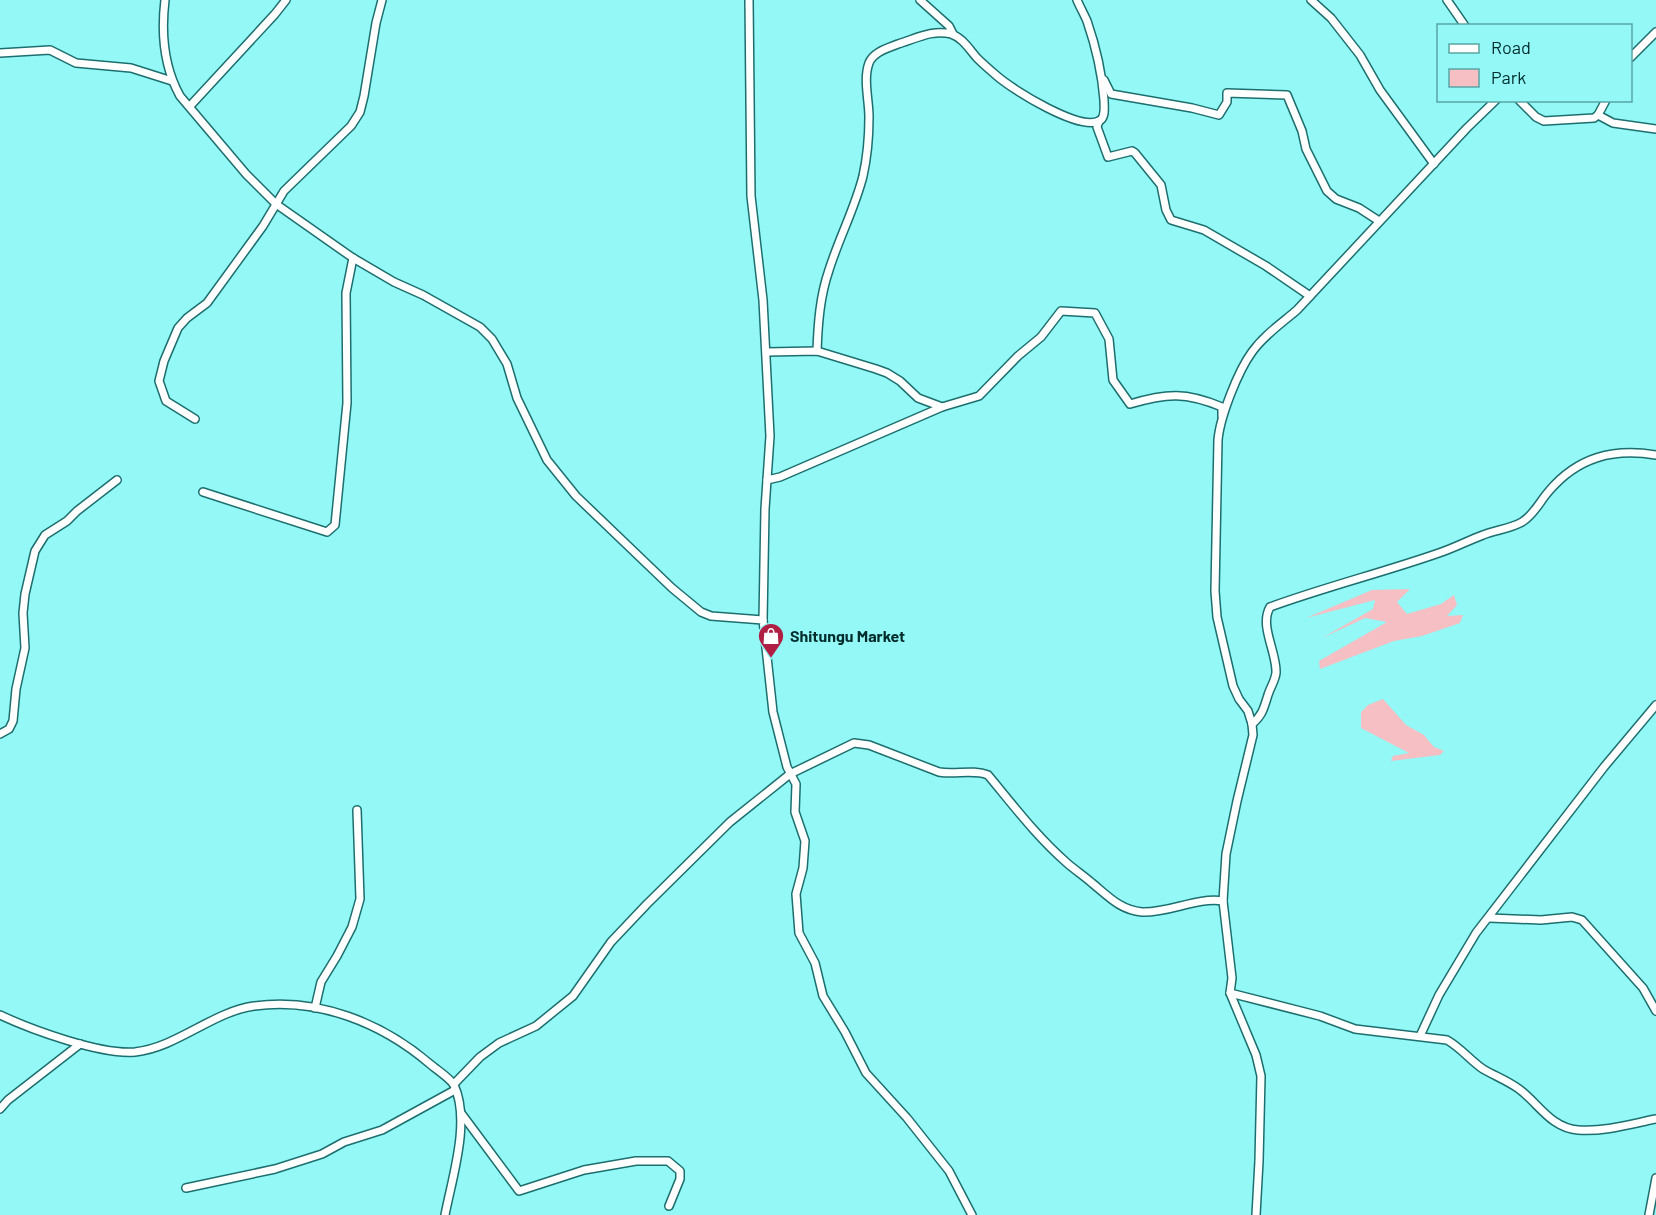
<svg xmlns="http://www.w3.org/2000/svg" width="1656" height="1215" font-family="Barlow,sans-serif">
<rect width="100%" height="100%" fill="#93f8f6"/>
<g fill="#f5bfc3">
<path d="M 1410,589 L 1397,602 L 1407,614 L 1441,604 L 1454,595 L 1457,605 L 1447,616 L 1463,615 L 1460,623 L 1422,636 L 1394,641 L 1320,669 L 1319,661 L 1387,622 L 1365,618 L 1322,638 L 1373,609 L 1375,600 L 1306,618 L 1372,590 Z"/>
<path d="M 1383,699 L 1406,725 L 1424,735 L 1434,747 L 1444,751 L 1440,755 L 1391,761 L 1393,756 L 1409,753 L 1361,728 L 1361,712 L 1368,705 Z"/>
</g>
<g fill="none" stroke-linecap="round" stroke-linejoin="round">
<g stroke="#1c6f6e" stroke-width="10">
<g id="minor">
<path d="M 165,0 C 161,33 164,67 180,96 L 246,174 L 276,204 L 353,258 L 394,282 L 423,295 L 480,327 L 492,339 L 507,364 L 517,398 L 547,460 L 576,496 L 672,588 L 701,612 L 711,616 L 763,620 L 773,712 L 787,767 L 796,784 L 795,812 L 805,841 L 803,868 L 796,894 L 799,933 L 815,963 L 823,996 L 845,1032 L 866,1073 L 907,1118 L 949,1171 L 972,1215"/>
<path d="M 749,0 L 751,196 L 763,300 L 770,436 L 765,509 L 763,620"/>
<path d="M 920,0 L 949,26 L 953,34"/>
<path d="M 1311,0 L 1331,18 L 1360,55 L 1380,90 L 1434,164"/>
<path d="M 1447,0 L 1465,26"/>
<path d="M 0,53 L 50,50 L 76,63 L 131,68 L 172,81"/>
<path d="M 1630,58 L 1656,32"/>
<path d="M 1104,80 L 1111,94 L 1192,108 L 1219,115 L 1227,102 L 1227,93 L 1287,95 L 1302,131 L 1306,149 L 1327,191 L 1336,199 L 1359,208 L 1379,221"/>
<path d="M 1496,100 L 1467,128 L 1297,310 C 1282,323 1264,335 1252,352 C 1238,371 1220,417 1218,440 L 1215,591 L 1217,617 L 1233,686 L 1239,699 L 1248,711 L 1252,724 L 1253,735 L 1237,801 L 1226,854 L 1223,901 L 1232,978 L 1230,993 L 1320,1016 L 1355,1029 L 1447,1040 C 1461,1048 1470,1060 1483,1069 C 1495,1076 1508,1081 1519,1089 C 1539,1104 1551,1128 1578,1130 C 1604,1132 1631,1124 1656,1119"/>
<path d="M 1519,100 L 1536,117 L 1544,121 L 1594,118 L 1598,115 L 1606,100"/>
<path d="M 190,106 L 275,14 L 286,0"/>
<path d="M 1598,115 L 1613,123 L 1656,129"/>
<path d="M 1099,121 L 1097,127 L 1108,157 L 1132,151 L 1135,153 L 1161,185 L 1166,210 L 1171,220 L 1204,230 L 1266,266 L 1310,296"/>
<path d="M 817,351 C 818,323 820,296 829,270 C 839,238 855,208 863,176 C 867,158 869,135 869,117 C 869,100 863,79 869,63 C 873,52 888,48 898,44 C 915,39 933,29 951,34 C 963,38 969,49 977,58 C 983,64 990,70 997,76 C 1013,90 1079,131 1099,121 C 1106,118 1104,107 1104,100 C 1102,73 1096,47 1087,21 C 1084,14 1080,7 1077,0"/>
<path d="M 767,352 L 817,351 L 876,369 L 887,373 L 900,381 L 918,398 L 942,407"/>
<path d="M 195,419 L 166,401 L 159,381 L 164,361 L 178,328 L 187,318 L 207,303 L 263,226 L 284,191 L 351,126 L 360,112 L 364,96 L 376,23 L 382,0"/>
<path d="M 767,480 L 780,477 L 942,407 L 979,396 L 1018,356 L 1041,337 L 1061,311 L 1095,313 L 1109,339 L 1113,380 L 1130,404 C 1167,393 1186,392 1222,407 L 1222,416"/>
<path d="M 203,492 L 327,532 L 335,525 L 347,403 L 346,293 L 353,258"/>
<path d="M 1252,724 C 1263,715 1264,707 1268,695 C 1270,688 1275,681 1276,673 C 1277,652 1259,626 1270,607 C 1325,587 1381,573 1436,554 C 1452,549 1467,541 1483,535 C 1495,530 1510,529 1522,522 C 1534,515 1540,501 1549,491 C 1578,457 1613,448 1656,455"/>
<path d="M 0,734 L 9,729 L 13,721 L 16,689 L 25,648 L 23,613 L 25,594 L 35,551 L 45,535 L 67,521 L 77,511 L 117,480"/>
<path d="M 1489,918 L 1541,920 L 1572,917 L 1582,920 L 1643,988 L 1656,1011"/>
<path d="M 1230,993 L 1256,1055 L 1261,1076 L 1259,1161 L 1256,1215"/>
<path d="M 315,1008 L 321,982 L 337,956 L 352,927 L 360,899 L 357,810"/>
<path d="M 0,1015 C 32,1030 101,1055 135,1052 C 178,1047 212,1012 254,1006 C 318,997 382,1023 430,1064 C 437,1070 450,1078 454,1085 C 471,1121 452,1178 445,1215"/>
<path d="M 1420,1036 L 1439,995 L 1476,933 L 1604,767 L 1656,705"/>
<path d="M 454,1084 L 480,1057 L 499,1043 L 536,1026 L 573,996 L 611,942 L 647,904 L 730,822 L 790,774 L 854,743 L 869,745 L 939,772 C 955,775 973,769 988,775 C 1013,805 1037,837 1067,863 C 1075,870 1084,876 1092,883 C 1108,896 1120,910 1142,912 C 1170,913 1196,897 1223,901"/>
<path d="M 0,1109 L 8,1100 L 80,1044"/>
<path d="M 461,1113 L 519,1191 L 584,1170 L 636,1161 L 668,1161 L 680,1171 L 680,1179 L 669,1206"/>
<path d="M 186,1188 L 275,1169 L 322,1154 L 344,1142 L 382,1130 L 455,1090"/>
<path d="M 1649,1215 L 1656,1178"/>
</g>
</g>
<use href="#minor" stroke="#fff" stroke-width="7"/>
</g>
<defs>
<g id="shop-pin" transform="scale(1.35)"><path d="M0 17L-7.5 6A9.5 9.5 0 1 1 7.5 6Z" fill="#b11e43" stroke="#93f8f6"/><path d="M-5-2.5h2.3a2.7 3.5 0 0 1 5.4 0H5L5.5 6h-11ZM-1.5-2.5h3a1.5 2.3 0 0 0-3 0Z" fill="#fff"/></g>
</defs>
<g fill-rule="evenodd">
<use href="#shop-pin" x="771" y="636"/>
</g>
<g text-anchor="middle" stroke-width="4.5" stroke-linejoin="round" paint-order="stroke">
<g font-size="16" font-weight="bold" fill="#002c2c" stroke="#93f8f6" text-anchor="start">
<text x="790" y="642">Shitungu Market</text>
</g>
</g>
<rect x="1437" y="24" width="195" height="78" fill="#93f8f6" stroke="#58a6a5" stroke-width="1.5"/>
<rect x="1449" y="44" width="30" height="9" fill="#ffffff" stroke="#58a6a5" stroke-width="1.5"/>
<text x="1491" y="54" font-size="18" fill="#002c2c">Road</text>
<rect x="1449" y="69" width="30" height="18" fill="#f5bfc3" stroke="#58a6a5" stroke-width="1.5"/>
<text x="1491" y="84" font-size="18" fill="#002c2c">Park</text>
</svg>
